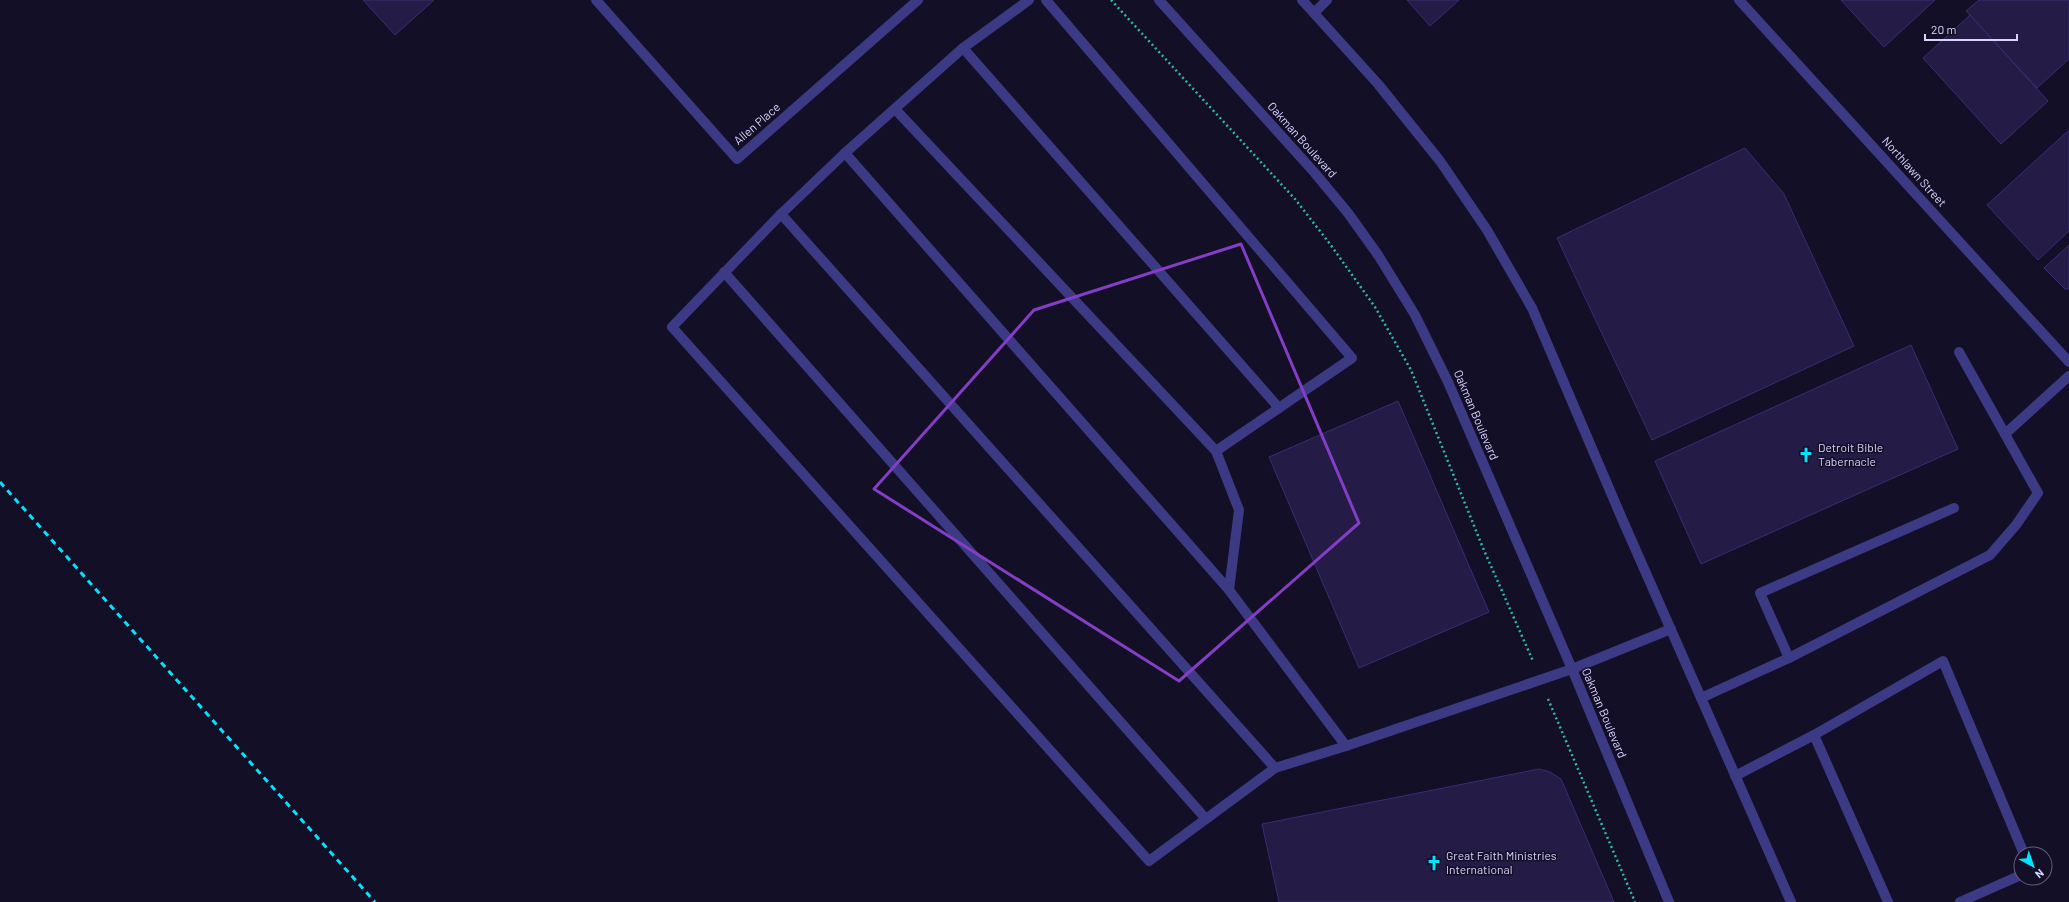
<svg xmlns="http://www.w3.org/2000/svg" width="2069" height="902" font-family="Barlow,sans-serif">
<rect width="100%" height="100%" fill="#130f26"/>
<g fill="#241b47" stroke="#3b2d73">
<path d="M 363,0 L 434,0 L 395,35 Z"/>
<path d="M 1407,0 L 1459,0 L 1430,26 Z"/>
<path d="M 1841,0 L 1935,0 L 1884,47 Z"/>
<path d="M 1979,0 L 2069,0 L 2069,59 L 2037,88 L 1966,11 Z"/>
<path d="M 1970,15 L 2048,101 L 2001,144 L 1923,58 Z"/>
<path d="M 2069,130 L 2069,231 L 2038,260 L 1987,205 Z"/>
<path d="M 1745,148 L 1784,194 L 1854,346 L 1652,440 L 1557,238 Z"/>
<path d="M 2069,245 L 2069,289 L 2065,289 L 2044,268 Z"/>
<path d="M 1911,345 L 1958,449 L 1701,564 L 1655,461 Z"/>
<path d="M 1398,401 L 1489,612 L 1359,668 L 1269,457 Z"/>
<path d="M 1539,769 L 1550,772 L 1561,779 L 1614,902 L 1279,902 L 1262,824 Z"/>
</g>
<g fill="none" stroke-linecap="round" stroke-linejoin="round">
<g stroke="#2fb8b0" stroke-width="2.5" stroke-dasharray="2 3" stroke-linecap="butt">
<path d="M 1111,0 L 1295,199 L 1330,244 L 1375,307 L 1411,370 L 1483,548 L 1533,661"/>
<path d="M 1548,699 L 1635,902"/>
</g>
<g stroke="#3d3a85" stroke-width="10">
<path d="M 596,0 L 737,159 L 918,0"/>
<path d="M 1029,0 L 963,48 L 845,153 L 781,214 L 672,327 L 1149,861 L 1275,768 L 1346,746 L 1572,669 L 1671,629"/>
<path d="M 1046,0 L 1352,358 L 1216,451 L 1239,510 L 1229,590"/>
<path d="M 1159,0 L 1314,172 L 1348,213 L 1378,255 L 1415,315 L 1448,382 L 1572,669 L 1669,902"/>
<path d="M 1302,0 L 1378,84 L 1440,161 L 1487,230 L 1532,308 L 1623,521 L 1791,902"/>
<path d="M 1739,0 L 2069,362"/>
<path d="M 1314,13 L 1327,0"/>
<path d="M 963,48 L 1279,408"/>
<path d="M 895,109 L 1216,451"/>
<path d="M 845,153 L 1229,590 L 1346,746"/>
<path d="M 781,214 L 1275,768"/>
<path d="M 724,272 L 1206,819"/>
<path d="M 2005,434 L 2069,376"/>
<path d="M 1789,658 L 1760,593 L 1954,508"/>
<path d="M 1701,698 L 1789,658 L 1990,555 L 2016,525 L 2038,493 L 1959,352"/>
<path d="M 1814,735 L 1888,902"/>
<path d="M 1735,776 L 1814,735 L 1943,661 L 2024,854"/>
<path d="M 1960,902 L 2021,875"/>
</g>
<path stroke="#00e5ff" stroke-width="3" stroke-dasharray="6 5" stroke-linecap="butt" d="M 0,482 L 375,902"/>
</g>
<path fill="none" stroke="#843dc5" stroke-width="3" stroke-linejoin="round" d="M 1241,244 L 1359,523 L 1179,681 L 874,489 L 1034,310 Z"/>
<defs>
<g id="church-bare" transform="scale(1.2)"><path d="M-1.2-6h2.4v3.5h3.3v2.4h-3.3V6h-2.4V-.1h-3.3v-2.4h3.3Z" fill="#00e5ff" stroke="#130f26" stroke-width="2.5" paint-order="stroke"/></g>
</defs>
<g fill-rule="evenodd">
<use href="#church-bare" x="1806" y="455"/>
<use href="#church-bare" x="1434" y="863"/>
</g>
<g text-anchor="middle" stroke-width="3" stroke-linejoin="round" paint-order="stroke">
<g font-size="12" fill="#d9d4ff" stroke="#130f26">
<text transform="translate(757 124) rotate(-41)" y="4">Allen Place</text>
<text transform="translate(1302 140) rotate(48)" y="4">Oakman Boulevard</text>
<text transform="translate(1914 172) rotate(48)" y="4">Northlawn Street</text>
<text transform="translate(1476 415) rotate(67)" y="4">Oakman Boulevard</text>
<text transform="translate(1604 713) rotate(67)" y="4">Oakman Boulevard</text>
</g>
<g font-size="12" fill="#d9d4ff" stroke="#130f26" text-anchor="start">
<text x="1818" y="452">Detroit Bible<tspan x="1818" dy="14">Tabernacle</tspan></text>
<text x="1446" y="860">Great Faith Ministries<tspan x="1446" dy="14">International</tspan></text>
</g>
</g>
<g transform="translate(2033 866) rotate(140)"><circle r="19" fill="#130f26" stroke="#625e7d"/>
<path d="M0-3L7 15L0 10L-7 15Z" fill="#00e5ff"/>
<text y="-6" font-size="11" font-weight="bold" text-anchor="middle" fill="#d9d4ff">N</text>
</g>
<path d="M1925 34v6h92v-6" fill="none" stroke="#d9d4ff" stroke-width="2"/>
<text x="1931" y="34" font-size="12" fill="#d9d4ff" stroke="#130f26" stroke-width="3" paint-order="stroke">20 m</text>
</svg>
